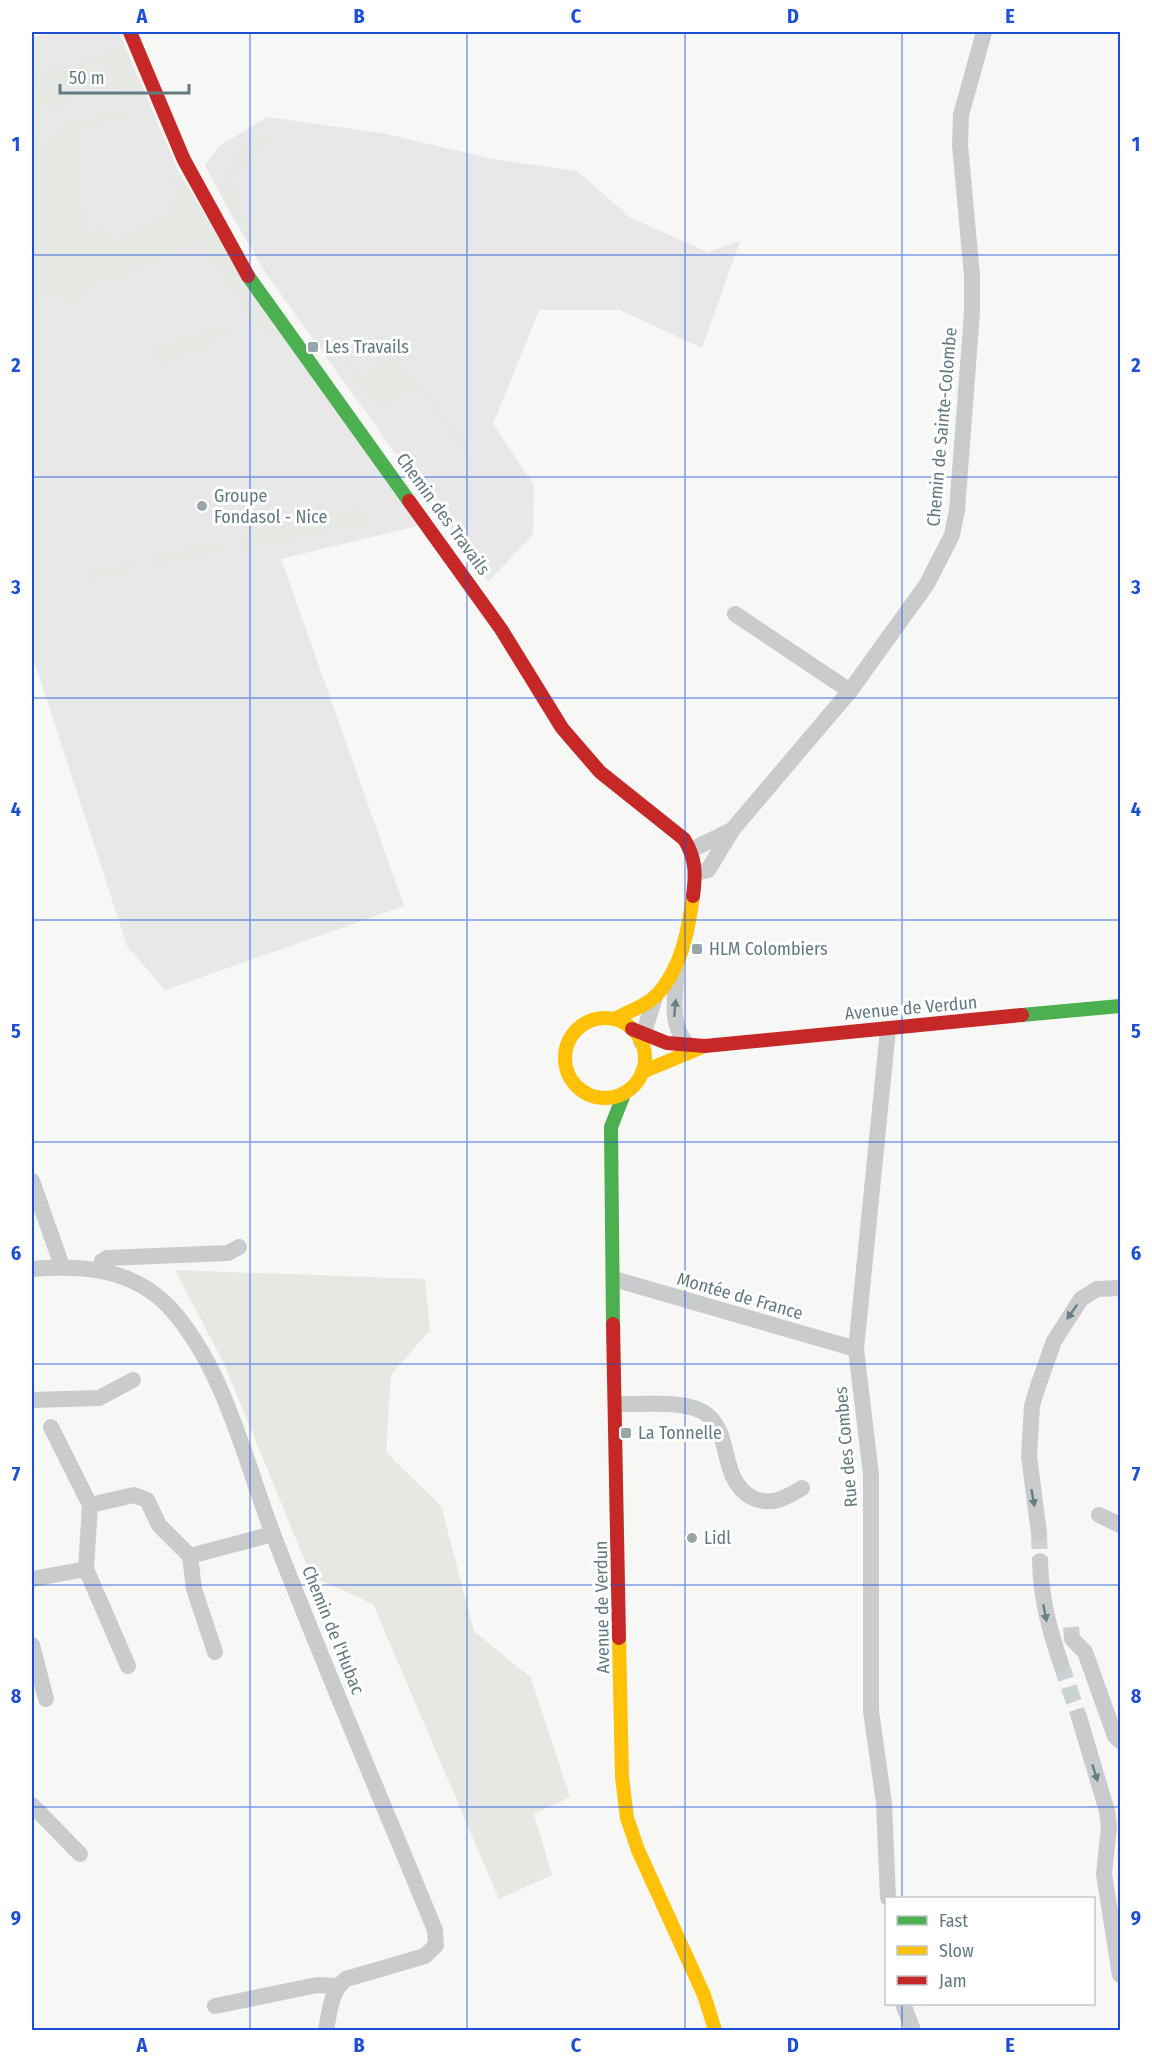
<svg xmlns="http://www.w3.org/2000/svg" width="1152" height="2062" font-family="'Fira Sans Condensed',sans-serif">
<rect width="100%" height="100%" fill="#f7f7f6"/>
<g fill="#e7e8e7">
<path d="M 58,32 L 119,32 L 196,213 L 421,525 L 281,559 L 404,906 L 165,990 L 127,946 L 32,654 L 32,37 Z"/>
<path d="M 267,117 L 382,133 L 493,159 L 577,171 L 631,218 L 708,252 L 740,241 L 702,348 L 620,310 L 539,310 L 493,424 L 534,485 L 533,534 L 488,582 L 267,275 L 228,209 L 205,165 L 219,146 Z"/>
</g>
<g fill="#e6e9e3">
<path d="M 122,46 L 140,94 L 120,99 L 106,67 L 59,84 L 61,94 L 67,93 L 73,98 L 61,112 L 40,105 L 35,90 L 32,91 L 32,73 L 100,55 Z"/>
<path d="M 133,107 L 135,114 L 82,131 L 83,199 L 89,232 L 103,226 L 111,239 L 167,211 L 173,196 L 171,171 L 178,170 L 280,342 L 257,330 L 199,243 L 182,248 L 181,254 L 132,271 L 133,276 L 89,287 L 91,294 L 66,305 L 62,293 L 32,304 L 32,140 L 41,146 L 62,123 Z"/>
<path d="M 281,136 L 234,174 C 235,208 258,241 273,271 L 268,275 L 241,230 L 219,184 C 226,168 239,145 257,139 C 264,137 274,137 281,136 Z"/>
<path d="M 219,328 L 239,331 L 206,344 L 207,348 L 159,366 L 153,348 L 202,330 Z"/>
<path d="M 342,351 L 360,376 L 391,353 L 409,374 L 413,373 L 468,447 L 463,452 L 417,385 L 386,408 L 369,401 L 338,355 Z"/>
<path d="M 363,505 L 370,524 L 242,551 L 236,534 Z"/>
<path d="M 220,539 L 226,552 L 153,568 L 148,557 Z"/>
<path d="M 136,561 L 139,570 L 89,581 L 85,571 Z"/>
<path d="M 175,1270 L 425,1279 L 430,1330 L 391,1375 L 386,1452 L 441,1506 L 474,1631 L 531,1678 L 570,1797 L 534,1814 L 552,1875 L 499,1899 L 373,1604 L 311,1576 L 225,1366 Z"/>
</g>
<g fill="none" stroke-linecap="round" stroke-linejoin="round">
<g stroke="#cad2d3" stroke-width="16" stroke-dasharray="16 8" stroke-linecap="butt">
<path d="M 1039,1533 L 1040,1561"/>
<path d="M 1071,1627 L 1072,1639"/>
<path d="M 1061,1664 L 1079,1717"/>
</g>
<g stroke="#c9cbcc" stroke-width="16">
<path d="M 735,614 L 850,691"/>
<path d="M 691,850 L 730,831"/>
<path d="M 696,873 L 708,870 L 733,829 L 850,691 L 927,584 L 952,535 L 957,510 L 972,312 L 972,276 L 960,145 L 961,115 L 984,32"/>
<path d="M 676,967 C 677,995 667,1023 688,1045"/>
<path d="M 641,1042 L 655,997"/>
<path d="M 32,1181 L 62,1266"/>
<path d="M 32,1269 C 82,1265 133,1268 170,1308 C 224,1367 245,1461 273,1534 C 324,1667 381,1798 435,1930 L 436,1945 L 425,1956 L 346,1979 C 330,1992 330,2011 326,2030"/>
<path d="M 101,1270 L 102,1261 L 107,1258 L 228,1253 L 239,1247"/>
<path d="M 614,1279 L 856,1349"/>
<path d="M 32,1400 L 99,1398 L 133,1380"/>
<path d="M 616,1404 C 640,1405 687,1399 706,1414 C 733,1434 719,1479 751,1497 C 770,1507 786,1498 802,1488"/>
<path d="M 51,1427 L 90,1505 L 86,1569 L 128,1666"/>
<path d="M 90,1505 L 134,1495 L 147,1500 L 159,1525 L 190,1556"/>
<path d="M 1099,1515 L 1120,1525"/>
<path d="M 1039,1533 L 1029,1456 L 1032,1406 L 1038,1386 L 1054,1341 L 1081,1299 L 1097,1289 L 1120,1288"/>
<path d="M 1040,1561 C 1041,1598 1049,1629 1061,1664"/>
<path d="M 32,1579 L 86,1569"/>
<path d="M 1072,1639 L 1085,1652 L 1115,1736 L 1120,1741"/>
<path d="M 32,1645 L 46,1699"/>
<path d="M 215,1652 L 194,1589 L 190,1556 L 273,1534"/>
<path d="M 1079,1717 L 1107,1811 L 1109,1826 L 1104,1874 L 1120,1975"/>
<path d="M 32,1805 L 80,1854"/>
<path d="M 888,1898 L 884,1803 L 871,1711 L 871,1475 L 856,1349 L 888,1029"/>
<path d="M 903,2004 L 913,2030"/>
<path d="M 215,2006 L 317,1985 L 337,1986"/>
</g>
<g stroke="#4caf50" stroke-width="14">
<path d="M 248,276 L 409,501"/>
<path d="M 1022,1015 L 1120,1006"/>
<path d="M 613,1324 L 611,1127 L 624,1094"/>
</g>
<g stroke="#ffc107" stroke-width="14">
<circle cx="605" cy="1058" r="40"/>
<path d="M 615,1019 C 627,1012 646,1006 656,996 C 682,968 688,931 693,896"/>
<path d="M 642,1072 L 700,1048"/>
<path d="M 619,1638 L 622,1777 L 627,1818 L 638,1850 L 704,1995 L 715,2030"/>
</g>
<g stroke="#c62828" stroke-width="14">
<path d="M 130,32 L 184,160 L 248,276"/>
<path d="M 409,501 L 501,629 L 562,728 L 600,772 L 684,839 C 696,858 696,874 693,896"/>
<path d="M 632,1029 L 667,1043 L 705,1046 L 1022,1015"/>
<path d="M 613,1324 L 619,1638"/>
</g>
</g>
<defs><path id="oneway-solid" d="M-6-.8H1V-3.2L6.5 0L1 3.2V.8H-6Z" transform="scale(1.5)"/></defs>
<g fill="#677e84">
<use href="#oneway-solid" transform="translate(675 1008) rotate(-85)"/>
<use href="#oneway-solid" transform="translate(1072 1312) rotate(125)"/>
<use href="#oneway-solid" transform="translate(1033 1498) rotate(80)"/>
<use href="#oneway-solid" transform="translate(1045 1613) rotate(79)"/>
<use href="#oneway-solid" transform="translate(1095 1773) rotate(72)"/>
</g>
<path fill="none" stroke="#1d4ed8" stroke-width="1.5" stroke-opacity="0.55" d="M 250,32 L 250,2030M 467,32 L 467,2030M 685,32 L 685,2030M 902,32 L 902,1898M 32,255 L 1120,255M 32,477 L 1120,477M 32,698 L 1120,698M 32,920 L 1120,920M 32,1142 L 1120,1142M 32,1364 L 1120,1364M 32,1585 L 1120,1585M 32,1807 L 1120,1807M 902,2004 L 902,2030"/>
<g fill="#96a6a9" stroke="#fff" stroke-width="2">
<rect x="307" y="341" width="12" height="12" rx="3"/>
<circle cx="202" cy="506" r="6"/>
<rect x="691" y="943" width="12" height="12" rx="3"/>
<rect x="620" y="1427" width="12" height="12" rx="3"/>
<circle cx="692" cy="1538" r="6"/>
</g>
<g text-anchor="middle" stroke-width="6" stroke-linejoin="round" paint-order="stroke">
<g font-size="18" fill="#627a80" stroke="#fff" text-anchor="start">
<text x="325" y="353">Les Travails</text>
<text x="214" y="502">Groupe<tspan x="214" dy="21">Fondasol - Nice</tspan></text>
<text x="709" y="955">HLM Colombiers</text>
<text x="638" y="1439">La Tonnelle</text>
<text x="704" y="1544">Lidl</text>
</g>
<g font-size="18" fill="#627a80" stroke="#fff">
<text transform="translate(942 427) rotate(-85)" y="6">Chemin de Sainte-Colombe</text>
<text transform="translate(443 514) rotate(54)" y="6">Chemin des Travails</text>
<text transform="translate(911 1008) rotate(-5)" y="6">Avenue de Verdun</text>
<text transform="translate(740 1296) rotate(16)" y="6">Montée de France</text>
<text transform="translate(846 1447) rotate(-95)" y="6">Rue des Combes</text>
<text transform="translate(602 1607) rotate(-91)" y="6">Avenue de Verdun</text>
<text transform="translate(333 1630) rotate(68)" y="6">Chemin de l'Hubac</text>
</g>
</g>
<rect width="1152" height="2062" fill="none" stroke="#ffffff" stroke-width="66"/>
<rect x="885" y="1897" width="210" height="108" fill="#ffffff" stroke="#c0cacc" stroke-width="1.5"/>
<rect x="897" y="1916" width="30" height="9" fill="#4caf50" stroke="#c0cacc" stroke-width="1.5"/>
<text x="939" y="1927" font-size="18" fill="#627a80">Fast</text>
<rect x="897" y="1946" width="30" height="9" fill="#ffc107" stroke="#c0cacc" stroke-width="1.5"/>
<text x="939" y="1957" font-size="18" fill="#627a80">Slow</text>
<rect x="897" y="1976" width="30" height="9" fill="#c62828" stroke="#c0cacc" stroke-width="1.5"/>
<text x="939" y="1987" font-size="18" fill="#627a80">Jam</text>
<path d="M60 84v9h129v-9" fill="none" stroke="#627a80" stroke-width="3"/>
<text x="69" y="84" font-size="18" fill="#627a80" stroke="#ffffff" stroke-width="4.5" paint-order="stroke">50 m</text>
<rect x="33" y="33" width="1086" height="1996" fill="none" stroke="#1d4ed8" stroke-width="2"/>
<g font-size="20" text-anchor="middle" font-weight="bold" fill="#1d4ed8">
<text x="142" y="23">A</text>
<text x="359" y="23">B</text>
<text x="576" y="23">C</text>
<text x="793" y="23">D</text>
<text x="1010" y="23">E</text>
<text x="16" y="151">1</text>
<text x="1136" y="151">1</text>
<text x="16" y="372">2</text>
<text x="1136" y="372">2</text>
<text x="16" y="594">3</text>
<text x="1136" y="594">3</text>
<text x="16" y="816">4</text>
<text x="1136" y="816">4</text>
<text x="16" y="1038">5</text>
<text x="1136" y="1038">5</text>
<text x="16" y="1260">6</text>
<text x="1136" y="1260">6</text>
<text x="16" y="1481">7</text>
<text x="1136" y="1481">7</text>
<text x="16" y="1703">8</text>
<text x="1136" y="1703">8</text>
<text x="16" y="1925">9</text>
<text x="1136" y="1925">9</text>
<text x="142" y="2052">A</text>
<text x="359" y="2052">B</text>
<text x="576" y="2052">C</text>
<text x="793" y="2052">D</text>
<text x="1010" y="2052">E</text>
</g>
</svg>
